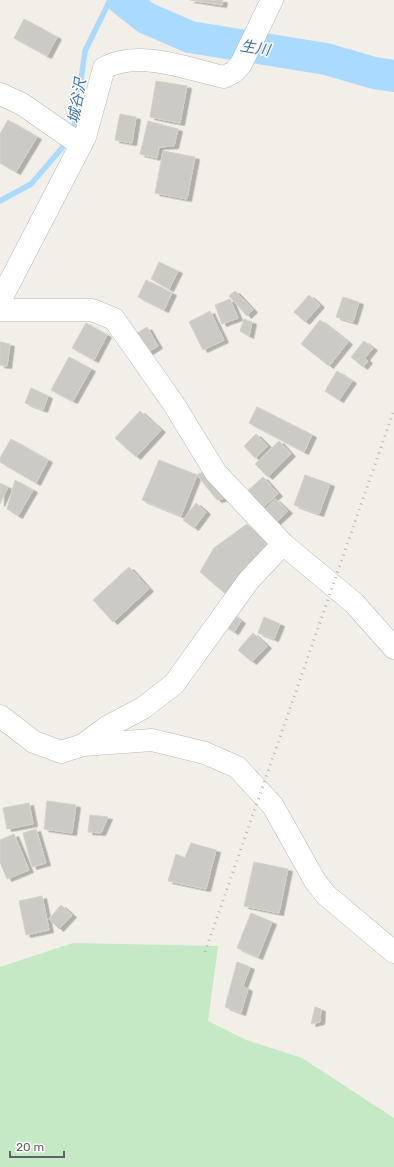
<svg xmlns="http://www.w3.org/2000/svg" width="394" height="1167" font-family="Rubik,'Noto Sans JP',sans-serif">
<defs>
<filter id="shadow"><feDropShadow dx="4.5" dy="2.5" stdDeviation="0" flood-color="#0004"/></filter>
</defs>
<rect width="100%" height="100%" fill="#f1efe8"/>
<path fill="#c5e8c5" d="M 73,943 L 218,946 L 208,1021 L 246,1040 L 302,1058 L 394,1118 L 394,1167 L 0,1167 L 0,967 Z"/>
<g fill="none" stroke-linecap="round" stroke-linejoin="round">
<g stroke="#aadaff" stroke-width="5.5">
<path d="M 71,132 L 75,123 L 85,51 L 110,0"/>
<path d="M 0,201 L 31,184 L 62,148 L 66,139"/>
</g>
<path stroke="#aadaff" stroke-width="32" d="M 123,0 L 146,18 L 190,37 L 326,59 L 374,73 L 394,76"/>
</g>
<g fill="#cccac5" stroke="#d6d1c6" filter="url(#shadow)">
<path d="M 190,0 L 223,0 L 222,5 Z"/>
<path d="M 24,19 L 57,37 L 47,56 L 14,38 Z"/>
<path d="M 156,81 L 187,86 L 180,123 L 150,117 Z"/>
<path d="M 120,114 L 136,117 L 132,143 L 115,140 Z"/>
<path d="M 8,120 L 37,137 L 16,172 L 0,163 L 0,134 Z"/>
<path d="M 148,121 L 178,129 L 174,146 L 159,147 L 157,158 L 140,154 Z"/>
<path d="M 163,151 L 195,157 L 187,199 L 155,193 Z"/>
<path d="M 159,262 L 178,271 L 169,289 L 151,279 Z"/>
<path d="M 146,280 L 172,293 L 164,310 L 138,297 Z"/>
<path d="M 235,291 L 253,310 L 247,316 L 229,296 Z"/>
<path d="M 309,295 L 320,305 L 305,322 L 294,312 Z"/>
<path d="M 343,297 L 359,302 L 353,322 L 336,317 Z"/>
<path d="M 230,299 L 238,318 L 222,324 L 215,305 Z"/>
<path d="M 210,311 L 224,340 L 203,350 L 189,322 Z"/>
<path d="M 244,319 L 252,322 L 249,336 L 240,331 Z"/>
<path d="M 320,320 L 348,342 L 329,366 L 301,344 Z"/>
<path d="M 86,323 L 107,335 L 94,360 L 72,348 Z"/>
<path d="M 147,327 L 158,346 L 147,353 L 136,334 Z"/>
<path d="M 364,341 L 373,348 L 365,358 L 368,361 L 363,367 L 351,357 Z"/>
<path d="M 0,342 L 10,344 L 7,366 L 0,365 Z"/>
<path d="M 69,357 L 91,369 L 73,401 L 51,390 Z"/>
<path d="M 337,371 L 352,381 L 339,400 L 325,391 Z"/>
<path d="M 31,388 L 48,396 L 43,410 L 25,403 Z"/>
<path d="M 257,407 L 312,435 L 304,452 L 249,423 Z"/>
<path d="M 140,411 L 161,430 L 136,457 L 115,438 Z"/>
<path d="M 256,434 L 268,446 L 255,458 L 244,446 Z"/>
<path d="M 11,439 L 48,460 L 36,483 L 0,462 L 0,458 Z"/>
<path d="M 279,441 L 291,454 L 268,477 L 255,464 Z"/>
<path d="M 159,460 L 197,475 L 181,516 L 142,500 Z"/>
<path d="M 205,471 L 225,498 L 217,500 L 197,475 Z"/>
<path d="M 305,475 L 330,484 L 319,514 L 294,505 Z"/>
<path d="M 263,477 L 278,494 L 259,511 L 244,494 Z"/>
<path d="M 15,480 L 33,490 L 18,516 L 7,509 Z"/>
<path d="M 0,483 L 8,487 L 0,504 Z"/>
<path d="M 275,499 L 288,511 L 272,526 L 260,514 Z"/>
<path d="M 196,503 L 206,512 L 194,528 L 183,520 Z"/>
<path d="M 247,524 L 270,545 L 228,596 L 200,572 L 214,548 Z"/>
<path d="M 129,567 L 149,589 L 113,622 L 93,600 Z"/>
<path d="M 232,614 L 241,621 L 234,632 L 224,626 Z"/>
<path d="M 264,617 L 280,624 L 274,639 L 258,633 Z"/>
<path d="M 253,633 L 267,646 L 252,662 L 238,650 Z"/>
<path d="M 47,801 L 76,805 L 72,833 L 44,829 Z"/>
<path d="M 29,803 L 33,824 L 7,829 L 3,808 Z"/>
<path d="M 90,815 L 108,817 L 101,833 L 88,832 Z"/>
<path d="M 36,829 L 46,863 L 32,867 L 23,833 Z"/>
<path d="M 14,834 L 29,870 L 7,879 L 0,862 L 0,840 Z"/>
<path d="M 191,843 L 216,850 L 206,889 L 168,881 L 176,854 L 185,858 Z"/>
<path d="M 254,862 L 288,869 L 279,913 L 244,906 Z"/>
<path d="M 42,896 L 49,930 L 26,935 L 19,901 Z"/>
<path d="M 61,905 L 72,915 L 59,929 L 49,919 Z"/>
<path d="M 251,913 L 272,922 L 258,957 L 237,948 Z"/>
<path d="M 237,962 L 250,967 L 243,986 L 248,989 L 241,1013 L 225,1007 Z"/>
<path d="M 315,1007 L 321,1009 L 320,1022 L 311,1024 Z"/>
</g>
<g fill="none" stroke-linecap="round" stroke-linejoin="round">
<g stroke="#b5b8bc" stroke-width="23">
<g id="minor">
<path d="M 0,94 L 22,104 L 81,145"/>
<path d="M 0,301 L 85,137 L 104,68 C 139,49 188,69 224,77 L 234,72 L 241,64 L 272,0"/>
<path d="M 0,310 L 92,310 L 114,319 L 173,403 L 216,473 L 283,544 L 354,603 L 394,648"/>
<path d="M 0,716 L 34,742 L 61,752 L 83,745 L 152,740 L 205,753 L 237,767 L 273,806 L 315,881 L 326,895 L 394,952"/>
<path d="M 83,745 L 107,727 L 143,708 L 174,684 L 249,580 L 283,544"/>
</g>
</g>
<use href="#minor" stroke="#fff" stroke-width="22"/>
<path stroke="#b6b7b8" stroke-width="3" stroke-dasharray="1 5" stroke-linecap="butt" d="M 205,952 L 394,410"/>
</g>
<g text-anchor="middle" stroke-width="3" stroke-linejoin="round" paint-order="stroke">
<g font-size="15" font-style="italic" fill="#4174aa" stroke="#fff">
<text transform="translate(255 48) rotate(9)" y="5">生川</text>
<text transform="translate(77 101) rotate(-80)" y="5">城谷沢</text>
</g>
</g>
<path d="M10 1151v6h54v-6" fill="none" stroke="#5f6368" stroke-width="2"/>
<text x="16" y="1151" font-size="12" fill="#5f6368" stroke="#ffffff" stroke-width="3" paint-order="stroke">20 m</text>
</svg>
